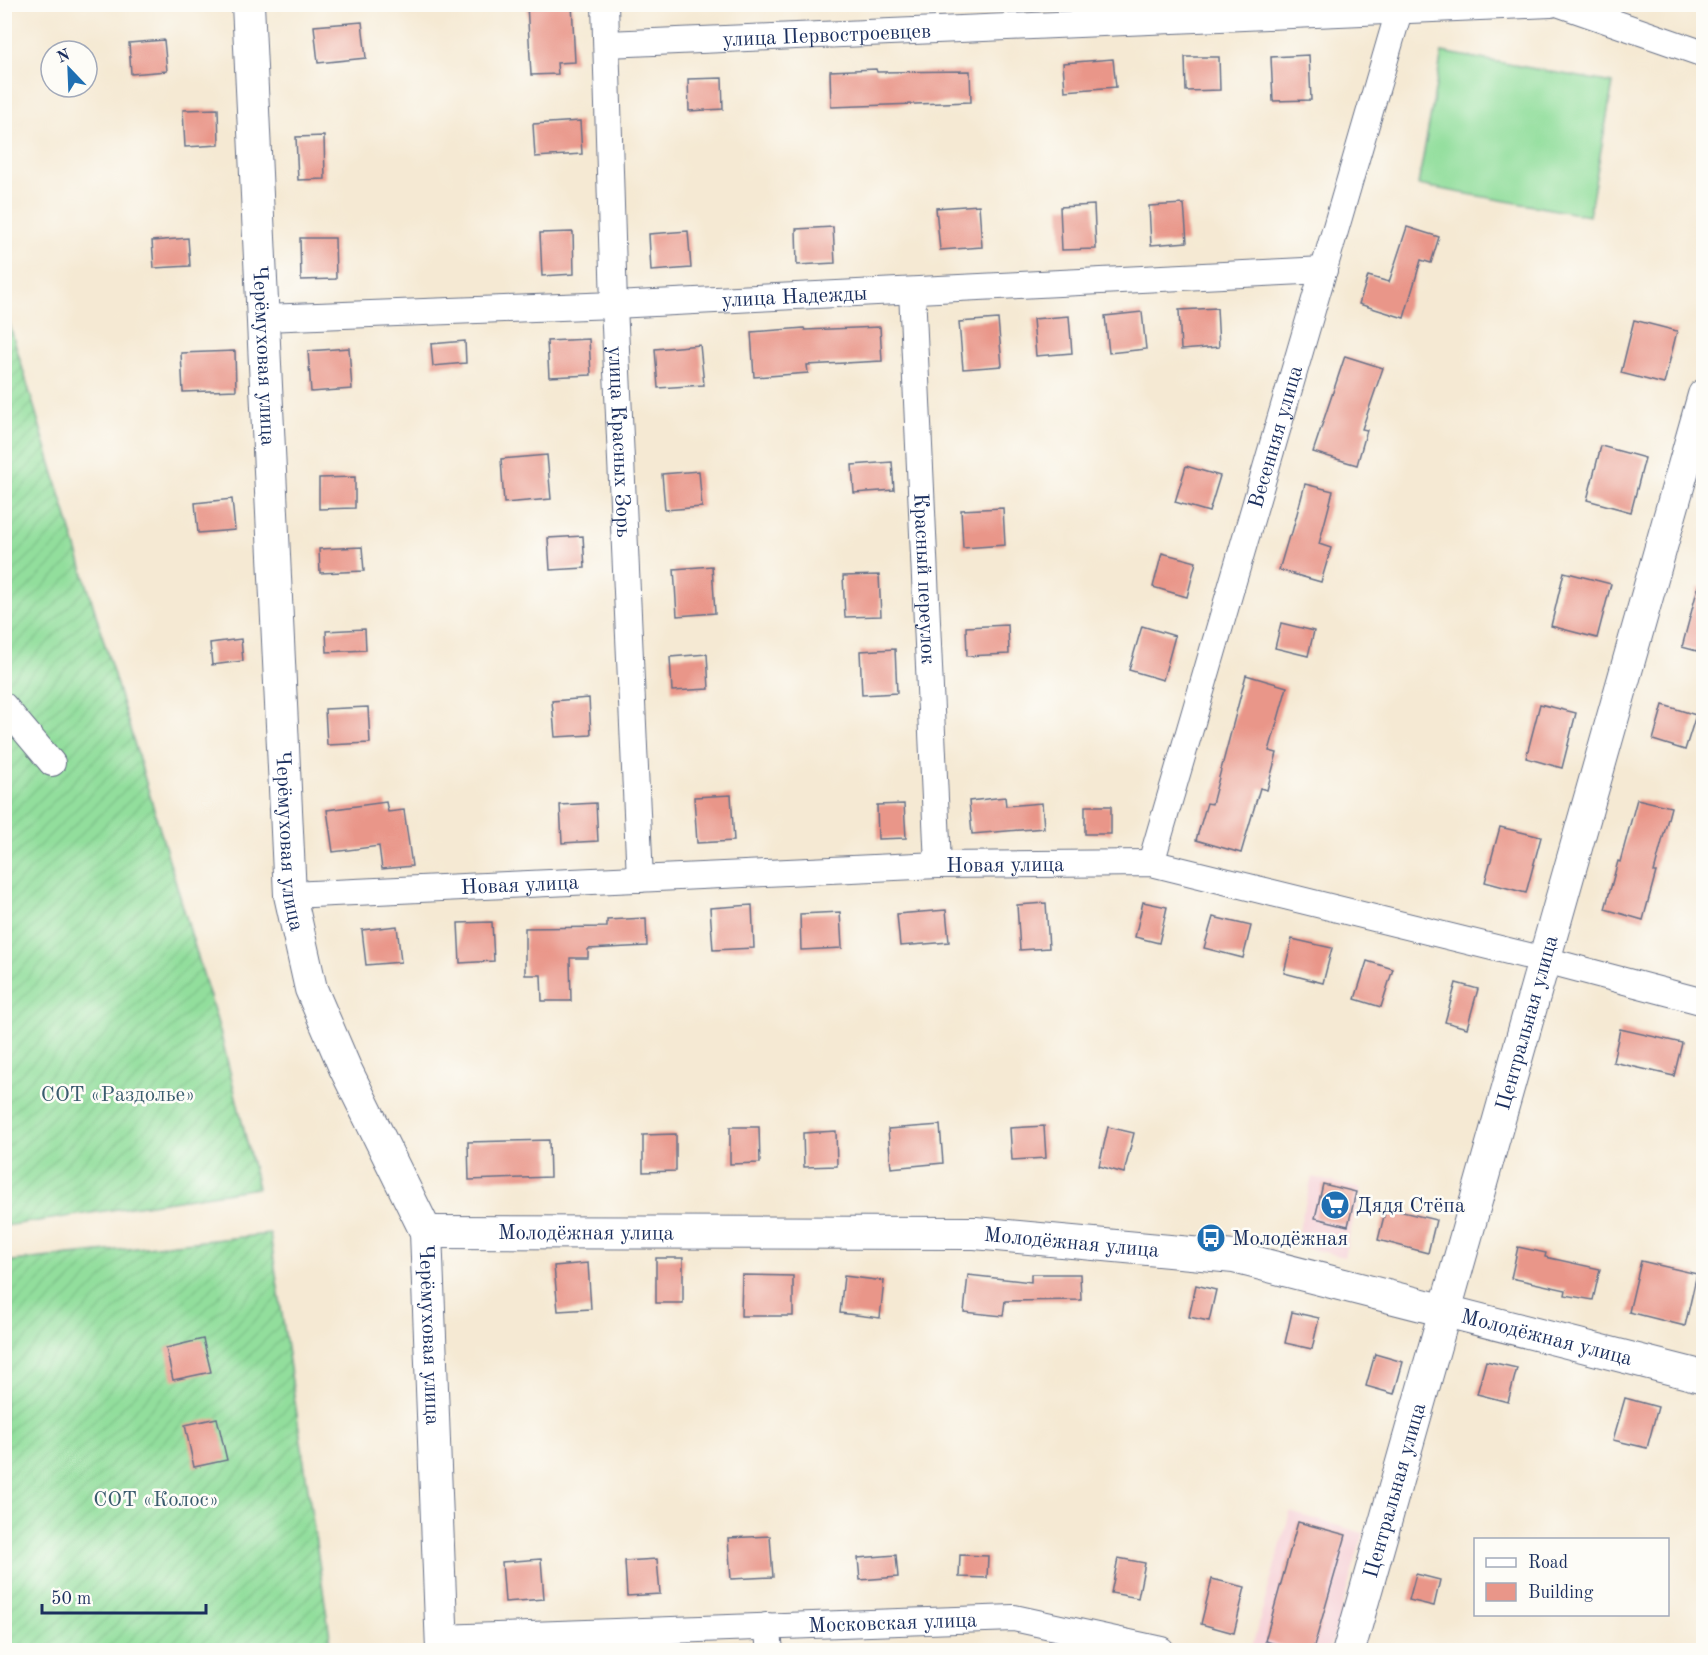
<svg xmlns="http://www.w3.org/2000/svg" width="1708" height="1655" font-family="'Old Standard TT',serif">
<defs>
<pattern id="garden-furrows" width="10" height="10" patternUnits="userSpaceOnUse" patternTransform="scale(1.5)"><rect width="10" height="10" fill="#92de9c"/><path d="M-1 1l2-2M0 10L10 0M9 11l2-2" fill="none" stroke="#7dbf89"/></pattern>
</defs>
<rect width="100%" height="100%" fill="#fdfcf7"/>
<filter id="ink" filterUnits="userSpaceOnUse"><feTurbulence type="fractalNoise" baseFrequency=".0167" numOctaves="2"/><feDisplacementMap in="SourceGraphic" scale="12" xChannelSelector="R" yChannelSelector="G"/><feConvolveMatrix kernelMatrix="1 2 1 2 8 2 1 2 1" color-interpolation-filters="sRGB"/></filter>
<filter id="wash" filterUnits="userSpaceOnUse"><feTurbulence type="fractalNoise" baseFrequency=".008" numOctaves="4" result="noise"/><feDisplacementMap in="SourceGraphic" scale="24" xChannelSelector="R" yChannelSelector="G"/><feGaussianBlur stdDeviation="1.35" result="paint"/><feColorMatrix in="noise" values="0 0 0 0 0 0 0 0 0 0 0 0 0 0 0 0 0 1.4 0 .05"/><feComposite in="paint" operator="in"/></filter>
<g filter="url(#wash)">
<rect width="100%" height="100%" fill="#f5e9d3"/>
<g fill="#f6cfd6">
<path d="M 1312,1177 L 1361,1189 L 1344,1257 L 1295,1245 Z"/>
<path d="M 1290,1512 L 1363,1533 L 1330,1650 L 1251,1650 Z"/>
</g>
<path fill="#92de9c" stroke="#56867d" stroke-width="1.5" d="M 1442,52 L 1613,83 L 1589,216 L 1418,185 Z"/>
<g fill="url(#garden-furrows)" stroke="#56867d" stroke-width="1.5">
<path d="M 4,306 L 220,1031 L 258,1188 L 5,1226 Z"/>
<path d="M 270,1234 L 332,1650 L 5,1650 L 4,1262 Z"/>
</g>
<g id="blocks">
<g fill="#e99689">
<path d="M 527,4 L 572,4 L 575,62 L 557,63 L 558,74 L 531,75 Z"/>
<path d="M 362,22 L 366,58 L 318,63 L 314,26 Z"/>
<path d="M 164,40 L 167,71 L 131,74 L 129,43 Z"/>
<path d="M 1309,55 L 1311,100 L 1273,101 L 1271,57 Z"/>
<path d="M 1185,57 L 1219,57 L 1220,90 L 1186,91 Z"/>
<path d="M 1113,59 L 1116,87 L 1065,91 L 1063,63 Z"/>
<path d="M 876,69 L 877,72 L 970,71 L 971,102 L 831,107 L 830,71 Z"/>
<path d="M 722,78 L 723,109 L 689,111 L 688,79 Z"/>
<path d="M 218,109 L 219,145 L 185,147 L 183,110 Z"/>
<path d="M 580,121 L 582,154 L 535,157 L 533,124 Z"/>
<path d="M 324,136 L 325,179 L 298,180 L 296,137 Z"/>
<path d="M 1184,204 L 1187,242 L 1151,245 L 1149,206 Z"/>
<path d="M 979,205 L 982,247 L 940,250 L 936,208 Z"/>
<path d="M 1094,205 L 1096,249 L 1062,250 L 1060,207 Z"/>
<path d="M 833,227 L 835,263 L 797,265 L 796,229 Z"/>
<path d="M 1407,227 L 1439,237 L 1431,263 L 1421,260 L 1404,318 L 1359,304 L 1368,276 L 1389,282 Z"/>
<path d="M 688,231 L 691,268 L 651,271 L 649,234 Z"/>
<path d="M 573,232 L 574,274 L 542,276 L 540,233 Z"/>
<path d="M 188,238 L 190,266 L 154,268 L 152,241 Z"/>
<path d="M 300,238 L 335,238 L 336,279 L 301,280 Z"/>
<path d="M 1217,308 L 1219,347 L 1181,350 L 1179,310 Z"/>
<path d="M 1142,312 L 1146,349 L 1109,353 L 1105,316 Z"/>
<path d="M 1069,316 L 1072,353 L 1036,356 L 1033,319 Z"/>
<path d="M 998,319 L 1002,366 L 963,369 L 959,322 Z"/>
<path d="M 1634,320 L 1677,331 L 1664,384 L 1621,373 Z"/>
<path d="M 880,327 L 882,361 L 807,365 L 808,373 L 754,377 L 751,332 L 804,328 L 805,330 Z"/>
<path d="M 589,339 L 591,375 L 549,377 L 547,341 Z"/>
<path d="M 465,341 L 466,363 L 433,366 L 431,344 Z"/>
<path d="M 700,345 L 704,385 L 658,388 L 655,349 Z"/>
<path d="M 349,348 L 352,389 L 311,392 L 308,351 Z"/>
<path d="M 235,351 L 236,390 L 183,392 L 181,353 Z"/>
<path d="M 1345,356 L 1383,368 L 1362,429 L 1367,430 L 1357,465 L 1313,452 Z"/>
<path d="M 1601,446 L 1645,458 L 1631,512 L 1587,500 Z"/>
<path d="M 547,455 L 551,499 L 504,503 L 501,459 Z"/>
<path d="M 892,462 L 894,490 L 854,493 L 852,465 Z"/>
<path d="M 1186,466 L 1220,476 L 1209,512 L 1175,502 Z"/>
<path d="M 699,471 L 702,507 L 665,510 L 662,474 Z"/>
<path d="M 355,477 L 355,508 L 319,509 L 319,478 Z"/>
<path d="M 1305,484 L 1333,491 L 1319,544 L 1331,548 L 1321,582 L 1279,570 L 1289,536 L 1291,536 Z"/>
<path d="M 232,499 L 235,530 L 198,533 L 195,503 Z"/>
<path d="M 1003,508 L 1005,545 L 963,548 L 961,510 Z"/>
<path d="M 583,536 L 585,568 L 550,570 L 548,538 Z"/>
<path d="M 362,547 L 364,571 L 320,573 L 319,549 Z"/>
<path d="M 1162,553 L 1196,562 L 1187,597 L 1153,587 Z"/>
<path d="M 712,566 L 715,613 L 677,616 L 674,569 Z"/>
<path d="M 1564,572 L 1611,584 L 1597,638 L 1551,626 Z"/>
<path d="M 879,575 L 881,616 L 845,617 L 843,576 Z"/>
<path d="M 1698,587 L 1704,587 L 1704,653 L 1682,647 Z"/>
<path d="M 1281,623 L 1314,631 L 1308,656 L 1275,648 Z"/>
<path d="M 1008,625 L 1009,654 L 967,656 L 966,627 Z"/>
<path d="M 1142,626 L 1175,636 L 1163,680 L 1129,670 Z"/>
<path d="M 365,629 L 366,650 L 327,652 L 326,631 Z"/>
<path d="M 241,639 L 243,661 L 212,665 L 210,643 Z"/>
<path d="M 895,649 L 897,693 L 862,695 L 860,651 Z"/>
<path d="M 707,654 L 709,689 L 672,691 L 670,657 Z"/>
<path d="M 1246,675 L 1287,687 L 1269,751 L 1277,753 L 1267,790 L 1260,788 L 1241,853 L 1196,840 L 1207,803 L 1212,804 Z"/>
<path d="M 589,698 L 591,735 L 555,737 L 552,701 Z"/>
<path d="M 1540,704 L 1576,713 L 1562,768 L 1526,758 Z"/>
<path d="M 1663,705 L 1696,715 L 1685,750 L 1653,740 Z"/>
<path d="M 368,707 L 370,743 L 327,745 L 325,709 Z"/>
<path d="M 731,795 L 734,841 L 697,843 L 694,797 Z"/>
<path d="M 1005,797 L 1006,806 L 1042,803 L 1044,828 L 972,834 L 969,801 Z"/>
<path d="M 1637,799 L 1671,807 L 1654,872 L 1656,872 L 1643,920 L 1605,909 L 1618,861 L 1620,862 Z"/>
<path d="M 386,802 L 388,812 L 404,810 L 412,866 L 382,869 L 379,846 L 333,852 L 327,810 Z"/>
<path d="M 596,803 L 598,841 L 562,843 L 560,805 Z"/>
<path d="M 904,804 L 906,838 L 878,839 L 877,805 Z"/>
<rect x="1085" y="806" width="26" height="28"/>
<path d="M 1500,827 L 1541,837 L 1526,893 L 1485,882 Z"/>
<path d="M 1143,902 L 1167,907 L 1159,943 L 1135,937 Z"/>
<path d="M 1046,903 L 1049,948 L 1020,950 L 1017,905 Z"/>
<path d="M 752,905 L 754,948 L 713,950 L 710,908 Z"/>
<path d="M 946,910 L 949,942 L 900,946 L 897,914 Z"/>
<path d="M 840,912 L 842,948 L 801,950 L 800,914 Z"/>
<path d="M 1213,917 L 1251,926 L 1243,958 L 1204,948 Z"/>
<path d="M 646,918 L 647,946 L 588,949 L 588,958 L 570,958 L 571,1001 L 542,1001 L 541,975 L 525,975 L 525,928 L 607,927 L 607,920 Z"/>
<path d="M 492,922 L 494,961 L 460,963 L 458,923 Z"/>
<path d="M 397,926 L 401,962 L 366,965 L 362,930 Z"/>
<path d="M 1292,939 L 1332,948 L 1323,983 L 1284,973 Z"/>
<path d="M 1367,961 L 1393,969 L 1381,1007 L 1355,999 Z"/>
<path d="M 1456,983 L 1478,989 L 1467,1028 L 1445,1022 Z"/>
<path d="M 1620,1029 L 1682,1043 L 1674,1076 L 1613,1062 Z"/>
<path d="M 940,1125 L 943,1163 L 891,1168 L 888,1129 Z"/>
<path d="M 1044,1126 L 1046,1158 L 1012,1160 L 1010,1128 Z"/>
<path d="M 730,1127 L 759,1127 L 760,1163 L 730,1164 Z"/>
<path d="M 1108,1127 L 1134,1133 L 1124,1173 L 1099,1166 Z"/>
<path d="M 836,1131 L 837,1166 L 804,1167 L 803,1133 Z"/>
<path d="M 676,1134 L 676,1171 L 643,1172 L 643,1135 Z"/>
<path d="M 549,1140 L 550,1177 L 469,1180 L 468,1142 Z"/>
<path d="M 1323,1184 L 1356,1192 L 1348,1226 L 1315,1218 Z"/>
<path d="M 1386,1208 L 1436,1220 L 1428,1253 L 1378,1240 Z"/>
<path d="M 1518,1247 L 1546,1253 L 1545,1257 L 1600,1269 L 1593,1300 L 1565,1295 L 1566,1290 L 1511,1278 Z"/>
<rect x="656" y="1258" width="27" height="45"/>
<path d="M 1641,1261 L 1697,1274 L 1685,1326 L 1629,1312 Z"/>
<path d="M 588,1263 L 591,1309 L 558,1311 L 554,1266 Z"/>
<path d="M 1031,1274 L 1080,1274 L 1081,1300 L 1005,1301 L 1003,1316 L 964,1312 L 968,1275 L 1031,1282 Z"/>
<path d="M 742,1275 L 793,1276 L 793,1316 L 741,1316 Z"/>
<path d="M 844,1276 L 884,1281 L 880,1318 L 840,1313 Z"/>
<path d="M 1196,1285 L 1216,1290 L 1209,1321 L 1189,1317 Z"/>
<path d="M 1292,1312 L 1319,1318 L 1312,1349 L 1285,1343 Z"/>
<path d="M 203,1339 L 211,1372 L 173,1380 L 166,1348 Z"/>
<path d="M 1375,1354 L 1403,1362 L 1394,1394 L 1366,1386 Z"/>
<path d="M 1486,1361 L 1517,1368 L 1508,1402 L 1477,1394 Z"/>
<path d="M 1625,1398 L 1658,1407 L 1647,1448 L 1613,1440 Z"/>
<path d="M 217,1418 L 227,1460 L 194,1467 L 185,1425 Z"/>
<path d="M 1298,1522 L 1346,1535 L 1313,1650 L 1298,1650 L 1265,1641 Z"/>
<path d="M 770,1536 L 773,1577 L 731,1579 L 728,1538 Z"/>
<path d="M 896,1555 L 898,1577 L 860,1580 L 858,1558 Z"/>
<path d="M 960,1555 L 988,1556 L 987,1578 L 959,1577 Z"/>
<path d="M 1118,1558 L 1145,1563 L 1138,1598 L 1111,1593 Z"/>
<path d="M 541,1559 L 544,1599 L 505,1602 L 502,1562 Z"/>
<path d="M 657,1559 L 660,1594 L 627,1596 L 625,1561 Z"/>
<path d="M 1416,1574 L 1440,1580 L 1434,1606 L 1409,1600 Z"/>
<path d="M 1212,1579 L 1245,1587 L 1234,1633 L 1201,1624 Z"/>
</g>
</g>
</g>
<g filter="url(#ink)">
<use href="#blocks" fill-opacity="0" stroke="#677087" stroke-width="1.5"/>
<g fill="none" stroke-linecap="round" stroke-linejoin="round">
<g stroke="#677087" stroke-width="28">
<g id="minor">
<path id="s1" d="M 605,4 L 614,305 L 640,879"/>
<path d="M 1560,4 L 1704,54"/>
<path id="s2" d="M 607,44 L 1551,4"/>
<path id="s3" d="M 912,291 L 938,865"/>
<path id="s4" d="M 264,318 L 614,305 L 1324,270"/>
<path d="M 4,706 L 52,763"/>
<path id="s5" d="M 1151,863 L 1399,11"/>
<path id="s6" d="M 290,895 L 938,865 L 1151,863 L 1545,960 L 1704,1002"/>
<path d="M 767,1626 L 770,1650"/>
<path id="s7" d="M 441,1638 L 1014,1618 L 1161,1650"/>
</g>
</g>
<g stroke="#677087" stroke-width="34">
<g id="tertiary">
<path id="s8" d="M 248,4 L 290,895 L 311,989 L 345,1068 L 426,1232 L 442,1650"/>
<path id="s9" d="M 426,1232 L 975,1233 L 1234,1257 L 1704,1377"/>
<path id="s10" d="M 1349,1650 L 1704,395"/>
</g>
</g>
<use href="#minor" stroke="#fff" stroke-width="26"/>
<use href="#tertiary" stroke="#fff" stroke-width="32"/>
</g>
</g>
<defs>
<g id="supermarket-disc" transform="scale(1.5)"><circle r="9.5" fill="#1f6fb2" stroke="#fdfcf7"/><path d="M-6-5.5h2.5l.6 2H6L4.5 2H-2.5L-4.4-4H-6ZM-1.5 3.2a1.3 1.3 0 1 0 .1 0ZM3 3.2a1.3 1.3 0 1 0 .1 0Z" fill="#fff"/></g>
<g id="bus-disc" transform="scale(1.5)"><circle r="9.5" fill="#1f6fb2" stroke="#fdfcf7"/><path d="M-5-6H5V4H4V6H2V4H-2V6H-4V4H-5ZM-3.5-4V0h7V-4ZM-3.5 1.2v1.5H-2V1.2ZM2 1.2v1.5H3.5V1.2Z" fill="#fff"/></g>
</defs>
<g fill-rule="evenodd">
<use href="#supermarket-disc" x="1335" y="1205"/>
<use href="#bus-disc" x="1211" y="1238"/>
</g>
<g text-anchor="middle" stroke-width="5" stroke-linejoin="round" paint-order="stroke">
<g font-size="21" fill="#1b2f5e" stroke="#fdfcf7">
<text dy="7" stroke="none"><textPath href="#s2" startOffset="220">улица Первостроевцев</textPath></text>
<text dy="7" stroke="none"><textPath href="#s4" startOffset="531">улица Надежды</textPath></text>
<text dy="7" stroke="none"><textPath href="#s8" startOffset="352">Черёмуховая улица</textPath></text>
<text dy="7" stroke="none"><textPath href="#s5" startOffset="444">Весенняя улица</textPath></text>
<text dy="7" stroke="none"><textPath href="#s1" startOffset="438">улица Красных Зорь</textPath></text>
<text dy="7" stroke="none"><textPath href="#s3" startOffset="288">Красный переулок</textPath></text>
<text dy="7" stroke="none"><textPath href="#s8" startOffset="838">Черёмуховая улица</textPath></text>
<text dy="7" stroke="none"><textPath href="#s6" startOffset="716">Новая улица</textPath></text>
<text dy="7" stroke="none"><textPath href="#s6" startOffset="230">Новая улица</textPath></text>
<text dy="7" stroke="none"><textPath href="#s10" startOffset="652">Центральная улица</textPath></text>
<text dy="7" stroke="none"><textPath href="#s9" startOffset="160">Молодёжная улица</textPath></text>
<text dy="7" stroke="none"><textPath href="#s9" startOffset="646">Молодёжная улица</textPath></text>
<text dy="7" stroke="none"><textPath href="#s8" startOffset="1360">Черёмуховая улица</textPath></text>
<text dy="7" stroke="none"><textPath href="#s9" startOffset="1132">Молодёжная улица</textPath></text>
<text dy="7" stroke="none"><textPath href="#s10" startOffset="166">Центральная улица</textPath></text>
<text dy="7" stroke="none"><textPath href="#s7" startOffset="452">Московская улица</textPath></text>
</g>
<g font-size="21" fill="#395b6e" stroke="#fdfcf7">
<text x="118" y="1101">СОТ «Раздолье»</text>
<text x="156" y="1506">СОТ «Колос»</text>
</g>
<g font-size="21" fill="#1b2f5e" stroke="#fdfcf7" text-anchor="start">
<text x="1356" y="1212">Дядя Стёпа</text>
<text x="1232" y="1245">Молодёжная</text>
</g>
</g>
<rect width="1708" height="1655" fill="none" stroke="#fdfcf7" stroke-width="24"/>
<rect x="1474" y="1538" width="195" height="78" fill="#fdfcf7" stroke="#a3aaba" stroke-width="1.5"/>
<rect x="1486" y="1558" width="30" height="9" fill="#ffffff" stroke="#a3aaba" stroke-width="1.5"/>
<text x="1528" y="1568" font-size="18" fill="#1b2f5e">Road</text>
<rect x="1486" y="1583" width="30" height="18" fill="#e99689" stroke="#a3aaba" stroke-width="1.5"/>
<text x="1528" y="1598" font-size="18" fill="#1b2f5e">Building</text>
<g transform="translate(69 69) rotate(337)"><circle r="28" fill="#fdfcf7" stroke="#a3aaba" stroke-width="1.5"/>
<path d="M0-4.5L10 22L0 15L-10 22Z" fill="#1f6fb2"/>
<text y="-9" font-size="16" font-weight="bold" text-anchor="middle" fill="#1b2f5e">N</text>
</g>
<path d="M42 1604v9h164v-9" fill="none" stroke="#1b2f5e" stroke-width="3"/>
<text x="51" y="1604" font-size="18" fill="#1b2f5e" stroke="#fdfcf7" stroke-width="4.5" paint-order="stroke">50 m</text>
</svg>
